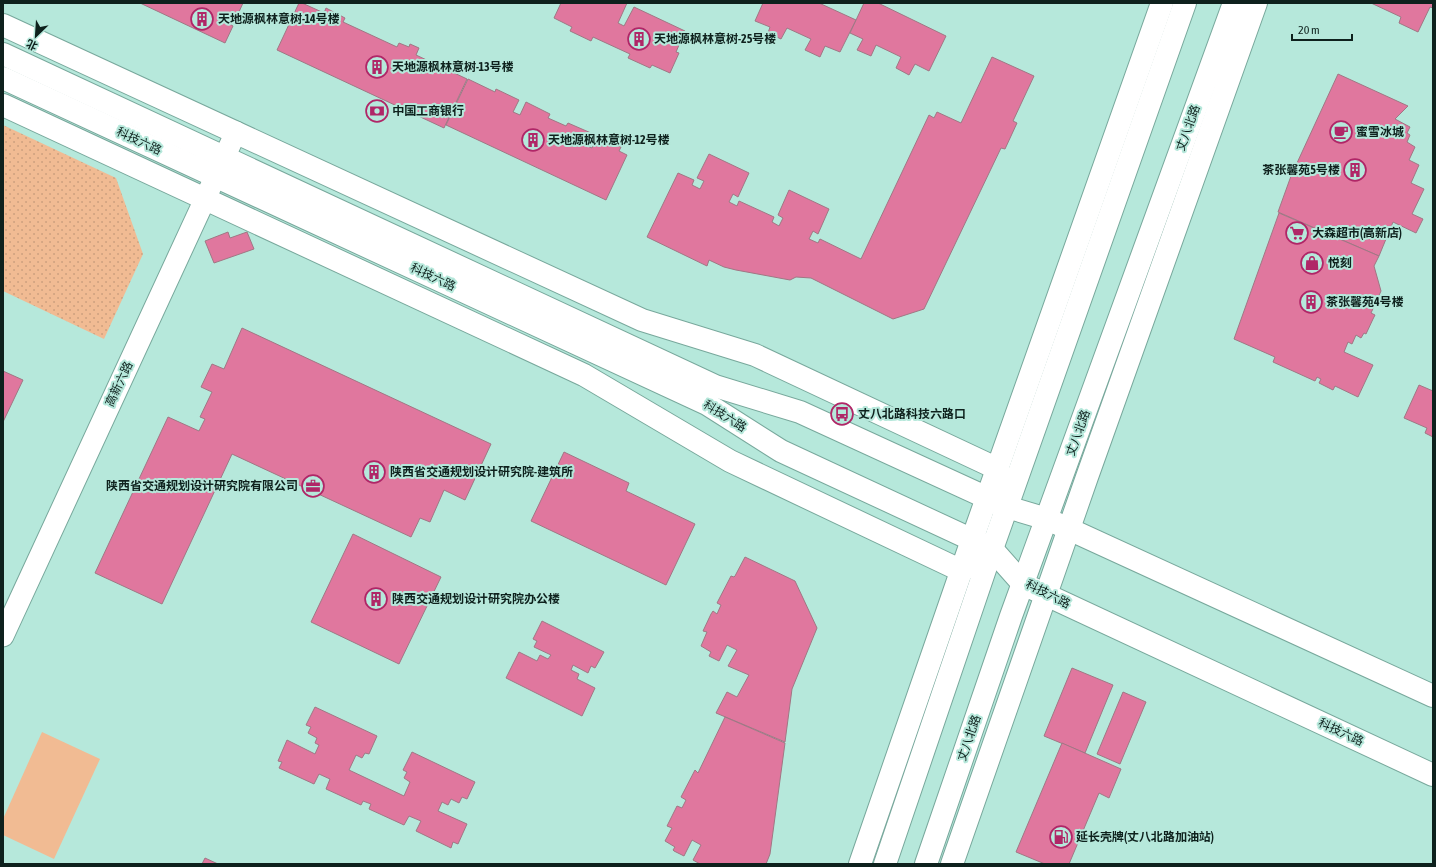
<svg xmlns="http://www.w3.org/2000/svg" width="1436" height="867" font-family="'Asap Condensed','Noto Sans SC',sans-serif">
<defs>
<pattern id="garden-dots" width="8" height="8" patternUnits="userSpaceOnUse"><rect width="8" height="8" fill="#f1bb93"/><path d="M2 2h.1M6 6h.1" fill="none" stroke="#cda07e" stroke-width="1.8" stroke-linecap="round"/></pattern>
</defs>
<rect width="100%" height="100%" fill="#b6e8db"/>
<path fill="#f1bb93" d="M 42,732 L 100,759 L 54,859 L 3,835 L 3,819 Z"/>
<path fill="url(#garden-dots)" d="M 3,125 L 116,178 L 143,254 L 104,339 L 3,291 Z"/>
<g fill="#e0779e" stroke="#a07784">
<path d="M 140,3 L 243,3 L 238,14 L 233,12 L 228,23 L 233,26 L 225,43 Z"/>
<path d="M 299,3 L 302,3 L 324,13 L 326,8 L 345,18 L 343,22 L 397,47 L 399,43 L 409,47 L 410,44 L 419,48 L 416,55 L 467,79 L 444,128 L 277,50 Z"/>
<path d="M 561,3 L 627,3 L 618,23 L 624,26 L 634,7 L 685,31 L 676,52 L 679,53 L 670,73 L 652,65 L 650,68 L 628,58 L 630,54 L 593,37 L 591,41 L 570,31 L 572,27 L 554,18 Z"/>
<path d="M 763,3 L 819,3 L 856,20 L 840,52 L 825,46 L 820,57 L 805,50 L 811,39 L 787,28 L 781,39 L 768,33 L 770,27 L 755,21 Z"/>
<path d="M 864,3 L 878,3 L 946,36 L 929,71 L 915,64 L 909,75 L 896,68 L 901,57 L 876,45 L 871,56 L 857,50 L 863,39 L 850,33 Z"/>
<path d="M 1371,3 L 1433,3 L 1433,8 L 1430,7 L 1418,32 L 1399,23 L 1401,17 Z"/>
<path d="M 992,57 L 1034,76 L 1013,121 L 1017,123 L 1005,149 L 1001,148 L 924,309 L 893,319 L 811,278 L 796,277 L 790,280 L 736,270 L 724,267 L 709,260 L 707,266 L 647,237 L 678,173 L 694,180 L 692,185 L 700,189 L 704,181 L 697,178 L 709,154 L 749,173 L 738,197 L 733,194 L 729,202 L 737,206 L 739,201 L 774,217 L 772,222 L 779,226 L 783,218 L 778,215 L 789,190 L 829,209 L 818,234 L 813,231 L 809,239 L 818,243 L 820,239 L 861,259 L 929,115 L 934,118 L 937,112 L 961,123 Z"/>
<path d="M 1338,74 L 1408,106 L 1395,119 L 1410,127 L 1407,133 L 1410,135 L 1407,142 L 1415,147 L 1409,160 L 1419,165 L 1411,183 L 1424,189 L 1412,214 L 1423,219 L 1416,233 L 1393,222 L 1379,256 L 1278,212 L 1291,176 Z"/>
<path d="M 468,79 L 495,92 L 496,89 L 519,100 L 513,112 L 520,115 L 526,102 L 550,114 L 548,118 L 566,126 L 568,123 L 591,133 L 585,145 L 592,148 L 598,136 L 621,147 L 619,151 L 627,155 L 606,200 L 446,125 Z"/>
<path d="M 1279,213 L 1379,256 L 1374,266 L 1381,291 L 1371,313 L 1375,315 L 1373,319 L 1366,334 L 1364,333 L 1361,338 L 1356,335 L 1352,344 L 1348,342 L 1344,352 L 1373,365 L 1358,397 L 1335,386 L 1333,390 L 1319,383 L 1321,379 L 1317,377 L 1315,381 L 1273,362 L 1275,357 L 1234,339 Z"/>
<path d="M 228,232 L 230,238 L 247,232 L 254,249 L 214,263 L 205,241 Z"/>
<path d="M 242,328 L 491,444 L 465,500 L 444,490 L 430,522 L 420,518 L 411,537 L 232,454 L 162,604 L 95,573 L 168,417 L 199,431 L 205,419 L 200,417 L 212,392 L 201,387 L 212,364 L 224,369 Z"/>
<path d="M 3,371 L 23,380 L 3,422 Z"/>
<path d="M 1419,385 L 1433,391 L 1433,437 L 1425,433 L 1427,428 L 1404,418 Z"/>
<path d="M 564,452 L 629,483 L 626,491 L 695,524 L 666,585 L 531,521 Z"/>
<path d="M 353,534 L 441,577 L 399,664 L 311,622 Z"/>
<path d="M 745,557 L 795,581 L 817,628 L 792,689 L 785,742 L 716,713 L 727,692 L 737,697 L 749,675 L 728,666 L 737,650 L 727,645 L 719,661 L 709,656 L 711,652 L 701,646 L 707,632 L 703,631 L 711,614 L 713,611 L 717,614 L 721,605 L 717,603 L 731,576 L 734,577 L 735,576 Z"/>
<path d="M 542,621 L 604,652 L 595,668 L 591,666 L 588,673 L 573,665 L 571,670 L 579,674 L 577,679 L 595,688 L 582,716 L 506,678 L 519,652 L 537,661 L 540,655 L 548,659 L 551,655 L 534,647 L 537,641 L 533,639 Z"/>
<path d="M 1072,668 L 1113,685 L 1085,753 L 1044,736 Z"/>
<path d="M 1123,692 L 1146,702 L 1120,764 L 1097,754 Z"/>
<path d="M 315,707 L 377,736 L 369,754 L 365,753 L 362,758 L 356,755 L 349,770 L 404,796 L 410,782 L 404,778 L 407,772 L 403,770 L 412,752 L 475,782 L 467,799 L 462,797 L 459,803 L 451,799 L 448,805 L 442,802 L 438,811 L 467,824 L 458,844 L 453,842 L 451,848 L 416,831 L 421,821 L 409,816 L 404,825 L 369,809 L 371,804 L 363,801 L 361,805 L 326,789 L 330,779 L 319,774 L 314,784 L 279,768 L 282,762 L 278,761 L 287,740 L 315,754 L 319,745 L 315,743 L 317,738 L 308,733 L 311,727 L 306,725 Z"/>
<path d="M 725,717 L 785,743 L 770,854 L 766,864 L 700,864 L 693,860 L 701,845 L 692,840 L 684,856 L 674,851 L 673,850 L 675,847 L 665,841 L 672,828 L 667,826 L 677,806 L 682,808 L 686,800 L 681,797 L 695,770 L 698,773 Z"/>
<path d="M 1062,743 L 1121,769 L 1109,798 L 1099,793 L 1069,864 L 1045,864 L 1016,852 Z"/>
<path d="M 205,858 L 218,864 L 202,864 Z"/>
</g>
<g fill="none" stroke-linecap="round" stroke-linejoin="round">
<g stroke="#78a89c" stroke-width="23">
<path id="minor" d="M 3,636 L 236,132"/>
</g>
<g stroke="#78a89c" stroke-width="24">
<g id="major">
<path d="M 3,25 L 642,320 L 755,355 L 998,469 L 1007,507"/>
<path d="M 3,54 L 715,386 L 800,412 L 1007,507 L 1047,519 L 1433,696"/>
<path d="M 3,78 L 707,404 L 781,451 L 992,549 L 1023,584 L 1433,775"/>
<path d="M 3,105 L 584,375 L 730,461 L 962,571 L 992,549"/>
<path d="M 860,864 L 972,540 L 1162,3"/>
<path d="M 885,864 L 992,549 L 1185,3"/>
<path d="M 926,864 L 1011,616 L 1234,3"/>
<path d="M 952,864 L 1087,477 L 1256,3"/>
</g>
</g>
<use href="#minor" stroke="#fff" stroke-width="21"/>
<use href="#major" stroke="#fff" stroke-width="22"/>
</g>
<defs>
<g id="building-ring" transform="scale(1.15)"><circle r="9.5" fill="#b6e8db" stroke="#b02667" stroke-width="1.5"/><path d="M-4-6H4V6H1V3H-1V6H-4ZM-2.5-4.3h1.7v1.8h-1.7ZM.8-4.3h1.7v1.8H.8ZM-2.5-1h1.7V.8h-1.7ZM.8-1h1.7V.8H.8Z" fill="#b02667"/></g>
<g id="bank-ring" transform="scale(1.15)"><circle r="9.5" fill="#b6e8db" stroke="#b02667" stroke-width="1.5"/><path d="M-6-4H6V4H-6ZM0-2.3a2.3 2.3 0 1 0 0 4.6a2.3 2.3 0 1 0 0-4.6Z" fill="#b02667"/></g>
<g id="cafe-ring" transform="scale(1.15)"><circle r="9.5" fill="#b6e8db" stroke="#b02667" stroke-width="1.5"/><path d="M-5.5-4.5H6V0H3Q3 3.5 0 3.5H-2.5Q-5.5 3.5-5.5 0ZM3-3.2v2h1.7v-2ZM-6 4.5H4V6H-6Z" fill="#b02667"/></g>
<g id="supermarket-ring" transform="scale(1.15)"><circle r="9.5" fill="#b6e8db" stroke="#b02667" stroke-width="1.5"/><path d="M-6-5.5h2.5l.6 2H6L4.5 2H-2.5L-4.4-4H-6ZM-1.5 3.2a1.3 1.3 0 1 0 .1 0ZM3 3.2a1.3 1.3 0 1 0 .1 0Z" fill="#b02667"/></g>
<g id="shop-ring" transform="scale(1.15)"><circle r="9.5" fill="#b6e8db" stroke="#b02667" stroke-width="1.5"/><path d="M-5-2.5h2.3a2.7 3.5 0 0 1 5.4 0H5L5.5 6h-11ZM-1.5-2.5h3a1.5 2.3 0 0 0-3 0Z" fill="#b02667"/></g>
<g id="bus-ring" transform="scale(1.15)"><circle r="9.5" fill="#b6e8db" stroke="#b02667" stroke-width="1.5"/><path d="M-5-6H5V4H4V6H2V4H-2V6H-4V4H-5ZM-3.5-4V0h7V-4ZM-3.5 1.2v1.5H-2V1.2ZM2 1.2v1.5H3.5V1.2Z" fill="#b02667"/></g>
<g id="office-ring" transform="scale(1.15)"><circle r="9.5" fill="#b6e8db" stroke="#b02667" stroke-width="1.5"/><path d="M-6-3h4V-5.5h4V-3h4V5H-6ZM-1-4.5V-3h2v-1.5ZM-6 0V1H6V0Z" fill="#b02667"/></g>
<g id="fuel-ring" transform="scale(1.15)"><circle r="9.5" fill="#b6e8db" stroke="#b02667" stroke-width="1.5"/><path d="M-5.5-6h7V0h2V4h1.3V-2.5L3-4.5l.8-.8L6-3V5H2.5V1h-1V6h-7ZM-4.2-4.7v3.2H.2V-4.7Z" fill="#b02667"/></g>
</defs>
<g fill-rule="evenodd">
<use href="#building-ring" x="202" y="19"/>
<use href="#building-ring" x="639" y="39"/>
<use href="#building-ring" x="377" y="67"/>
<use href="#bank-ring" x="377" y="111"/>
<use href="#cafe-ring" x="1341" y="132"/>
<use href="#building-ring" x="533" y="140"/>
<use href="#building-ring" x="1355" y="170"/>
<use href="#supermarket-ring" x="1297" y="233"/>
<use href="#shop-ring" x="1312" y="263"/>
<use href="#building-ring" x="1311" y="302"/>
<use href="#bus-ring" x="842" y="414"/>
<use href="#building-ring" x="374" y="472"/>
<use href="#office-ring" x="313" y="486"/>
<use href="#building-ring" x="376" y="599"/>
<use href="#fuel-ring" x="1061" y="837"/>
</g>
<g text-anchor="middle" stroke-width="4" stroke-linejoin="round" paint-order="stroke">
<g font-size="12" font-weight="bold" fill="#0e211d" stroke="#b6e8db" text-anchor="start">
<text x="218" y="23">天地源枫林意树-14号楼</text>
<text x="654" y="43">天地源枫林意树-25号楼</text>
<text x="392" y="71">天地源枫林意树-13号楼</text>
<text x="392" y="115">中国工商银行</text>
<text x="1356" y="136">蜜雪冰城</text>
<text x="548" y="144">天地源枫林意树-12号楼</text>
<text x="1340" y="174" text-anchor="end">茶张馨苑5号楼</text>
<text x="1312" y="237">大森超市(高新店)</text>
<text x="1328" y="267">悦刻</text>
<text x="1326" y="306">茶张馨苑4号楼</text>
<text x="858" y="418">丈八北路科技六路口</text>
<text x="390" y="476">陕西省交通规划设计研究院-建筑所</text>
<text x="298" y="490" text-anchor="end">陕西省交通规划设计研究院有限公司</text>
<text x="392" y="603">陕西交通规划设计研究院办公楼</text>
<text x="1076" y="841">延长壳牌(丈八北路加油站)</text>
</g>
<g font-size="12" fill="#0e211d" stroke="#b6e8db">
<text transform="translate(1188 128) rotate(-70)" y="4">丈八北路</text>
<text transform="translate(139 141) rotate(25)" y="4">科技六路</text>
<text transform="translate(433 277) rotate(25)" y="4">科技六路</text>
<text transform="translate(119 384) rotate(-65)" y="4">高新六路</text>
<text transform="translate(725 416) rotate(32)" y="4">科技六路</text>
<text transform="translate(1078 433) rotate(-70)" y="4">丈八北路</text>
<text transform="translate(1048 594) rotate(27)" y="4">科技六路</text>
<text transform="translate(1341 732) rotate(25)" y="4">科技六路</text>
<text transform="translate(969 738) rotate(-71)" y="4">丈八北路</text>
</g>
</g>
<rect width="1436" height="867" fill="none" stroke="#0e211d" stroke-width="8"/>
<g transform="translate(36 36) rotate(205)" stroke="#b6e8db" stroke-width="3" paint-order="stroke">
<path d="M0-3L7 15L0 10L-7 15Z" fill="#0e211d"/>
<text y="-6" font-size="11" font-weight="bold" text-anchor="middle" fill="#0e211d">北</text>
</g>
<path d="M1292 34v6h60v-6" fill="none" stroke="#0e211d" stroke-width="2"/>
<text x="1298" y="34" font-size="12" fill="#0e211d" stroke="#b6e8db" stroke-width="3" paint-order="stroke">20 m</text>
</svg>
